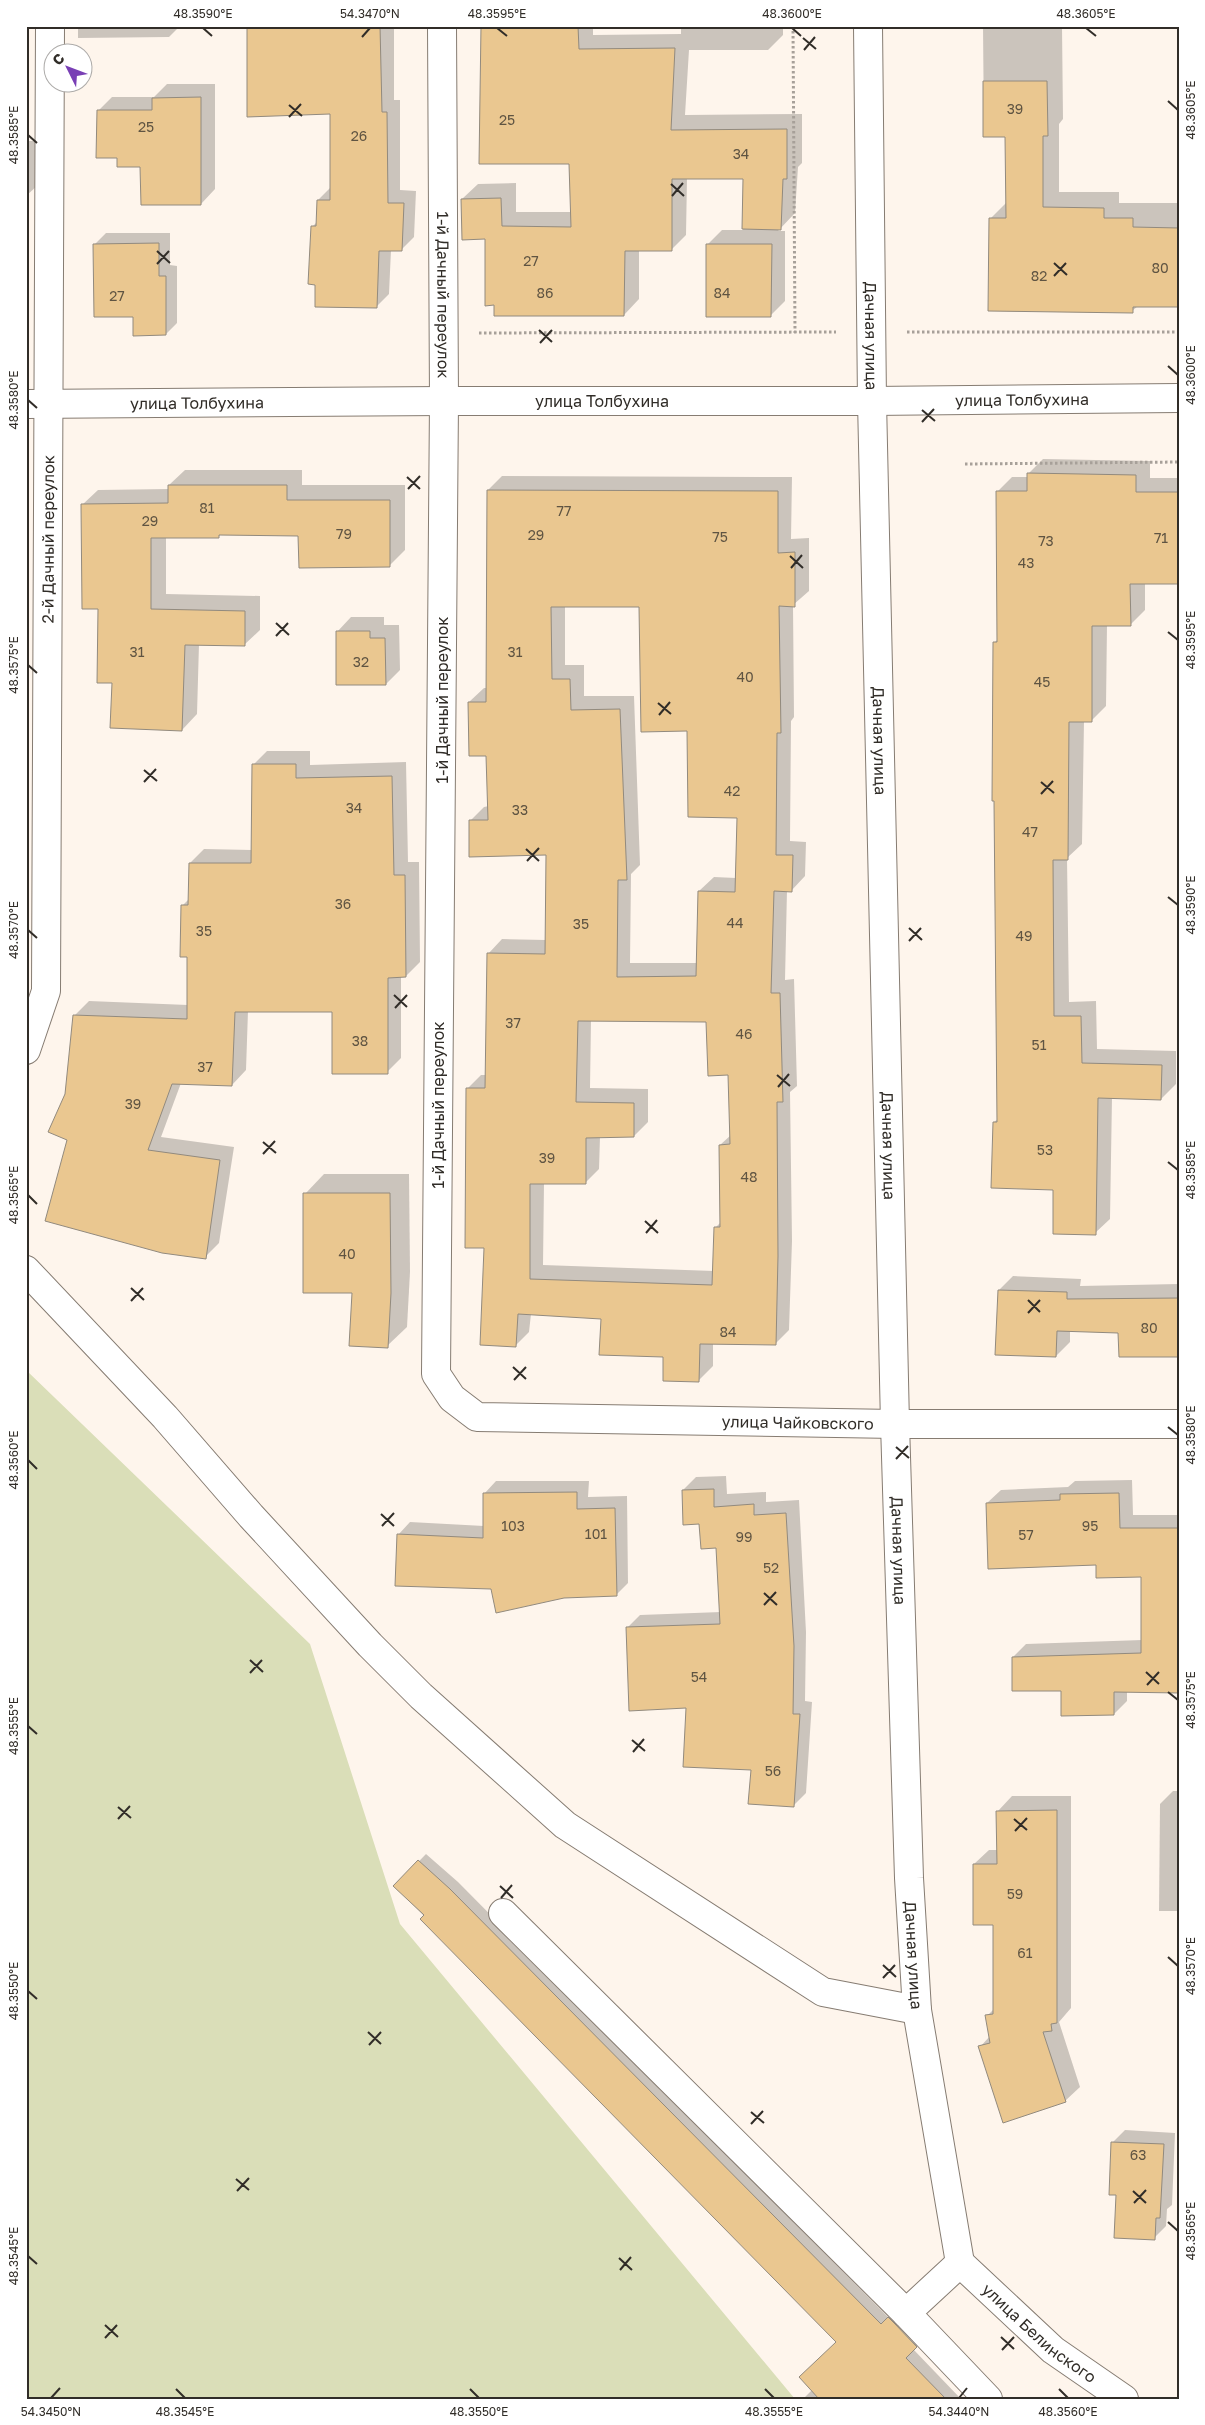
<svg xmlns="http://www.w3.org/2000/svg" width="1205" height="2425" font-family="'Golos Text',sans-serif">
<rect width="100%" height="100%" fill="#fef5ec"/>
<path fill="#dadeb8" d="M 26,1370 L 310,1644 L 400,1924 L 795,2399 L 26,2399 Z"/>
<g fill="#0003" fill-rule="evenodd">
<path d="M 78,26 L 180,26 L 169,37 L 78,38 Z"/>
<path d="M 248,26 L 394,26 L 394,100 L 400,100 L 400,190 L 416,191 L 414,237 L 401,250 L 391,250 L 389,294 L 376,307 L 312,227 L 317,222 L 318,200 L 331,187 L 332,112 Z"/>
<path d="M 483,26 L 593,26 L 593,35 L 681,34 L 681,26 L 783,26 L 783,35 L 768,50 L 689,50 L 685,115 L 802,114 L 802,163 L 798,167 L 795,213 L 778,231 L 785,231 L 785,301 L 771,315 L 707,245 L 722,230 L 743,230 L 744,178 L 687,178 L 686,235 L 671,250 L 639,250 L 639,299 L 624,315 L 486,238 L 462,199 L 478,184 L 516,183 L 516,212 L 572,212 L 571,163 Z"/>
<path d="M 983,26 L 1062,26 L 1063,119 L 1059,124 L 1059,192 L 1119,192 L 1119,203 L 1179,203 L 1179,306 L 1138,306 L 1132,311 L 991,218 L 1007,202 L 1006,135 L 984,136 Z"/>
<path d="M 167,84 L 215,84 L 215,189 L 201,204 L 141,166 L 118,157 L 98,111 L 112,97 L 154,97 Z"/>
<path d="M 26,141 L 38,141 L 38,185 L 26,196 Z"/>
<path d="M 106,233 L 170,233 L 170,265 L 177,266 L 177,323 L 166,334 L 135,315 L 95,244 Z"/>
<path d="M 1043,459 L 1150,461 L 1150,478 L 1179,478 L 1179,582 L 1145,582 L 1145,610 L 1130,625 L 1107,625 L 1106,706 L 1091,721 L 1084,721 L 1082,844 L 1067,858 L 1069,1002 L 1096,1001 L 1097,1049 L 1176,1051 L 1176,1084 L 1161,1099 L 1112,1097 L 1110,1219 L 1095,1233 L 994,1122 L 998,1119 L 995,642 L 998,639 L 997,492 L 1012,477 L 1028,477 L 1028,474 Z"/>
<path d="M 185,470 L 302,470 L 302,485 L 405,485 L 405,550 L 389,566 L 300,534 L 221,534 L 219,536 L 166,537 L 166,594 L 260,596 L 260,630 L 244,645 L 199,644 L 197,714 L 182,730 L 113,682 L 82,505 L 98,490 L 169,489 L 169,485 Z"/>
<path d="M 502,476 L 792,477 L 791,539 L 809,538 L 809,591 L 793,605 L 794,717 L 791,721 L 790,841 L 806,842 L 805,876 L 791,891 L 787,890 L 785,980 L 794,979 L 797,1086 L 790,1092 L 792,1241 L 789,1330 L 775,1344 L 713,1343 L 713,1366 L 698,1381 L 664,1356 L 602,1318 L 531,1314 L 529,1332 L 515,1346 L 485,1247 L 467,1089 L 481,1075 L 486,1075 L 488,954 L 502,939 L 546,940 L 547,854 L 470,821 L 484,807 L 489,806 L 487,754 L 469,702 L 484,688 L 487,688 L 488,490 ZM 565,606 L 640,606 L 688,729 L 738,816 L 736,878 L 714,877 L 699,891 L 697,963 L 630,963 L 631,874 L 640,865 L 634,696 L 584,696 L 584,665 L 565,665 ZM 591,1019 L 707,1020 L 729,1074 L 731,1135 L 720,1145 L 722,1221 L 715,1228 L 714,1271 L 543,1265 L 544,1183 L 585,1183 L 599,1169 L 600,1137 L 634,1136 L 648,1122 L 648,1089 L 590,1088 Z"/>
<path d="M 351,617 L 384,617 L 384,625 L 399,625 L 400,670 L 386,684 L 337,632 Z"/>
<path d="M 267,751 L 310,751 L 310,765 L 406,762 L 408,862 L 419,862 L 420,962 L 406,976 L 401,976 L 401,1058 L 387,1072 L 333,1011 L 248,1011 L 246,1070 L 232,1085 L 181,1083 L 161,1137 L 234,1147 L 219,1243 L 205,1257 L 69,1139 L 66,1094 L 75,1015 L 89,1001 L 188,1005 L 188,956 L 182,906 L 190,898 L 190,863 L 204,849 L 252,850 L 253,765 Z"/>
<path d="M 324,1174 L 409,1174 L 410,1272 L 407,1327 L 387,1346 L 353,1292 L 305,1194 Z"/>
<path d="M 1013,1276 L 1081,1279 L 1080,1286 L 1179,1284 L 1179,1355 L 1120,1332 L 1070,1331 L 1070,1342 L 1056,1356 L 999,1290 Z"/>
<path d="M 726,1476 L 727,1494 L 766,1492 L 766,1502 L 799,1500 L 806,1632 L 805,1701 L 812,1702 L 806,1793 L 793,1806 L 687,1707 L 627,1628 L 640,1615 L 721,1612 L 717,1547 L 700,1523 L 683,1490 L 696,1477 Z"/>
<path d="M 1132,1480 L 1133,1515 L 1179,1515 L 1179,1691 L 1127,1691 L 1127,1701 L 1114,1714 L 1062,1689 L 1013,1657 L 1026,1644 L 1142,1640 L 1142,1576 L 1097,1564 L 987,1503 L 1001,1490 L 1068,1487 L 1075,1481 Z"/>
<path d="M 496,1481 L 589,1481 L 588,1497 L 627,1496 L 628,1583 L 616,1595 L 492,1588 L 398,1535 L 410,1522 L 484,1526 L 484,1494 Z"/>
<path d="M 1173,1791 L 1179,1791 L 1179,1911 L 1159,1911 L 1160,1804 Z"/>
<path d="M 1012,1796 L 1071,1796 L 1071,2008 L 1059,2022 L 1080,2087 L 1065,2101 L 980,2047 L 990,2036 L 987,2016 L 995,2008 L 994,1924 L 974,1864 L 989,1850 L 998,1850 L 998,1811 Z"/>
<path d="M 426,1854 L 458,1882 L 889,2318 L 896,2310 L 923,2339 L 913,2349 L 961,2399 L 803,2399 L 812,2390 L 837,2342 L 395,1886 Z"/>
<path d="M 1125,2130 L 1175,2133 L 1172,2205 L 1167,2209 L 1166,2226 L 1154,2238 L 1117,2194 L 1110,2193 L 1113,2142 Z"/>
</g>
<g fill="#eac790" stroke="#928a7e" fill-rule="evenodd">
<path d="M 247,26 L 380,26 L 382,112 L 387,112 L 388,203 L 404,203 L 402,251 L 379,251 L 377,308 L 315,307 L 315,285 L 308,284 L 311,226 L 316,226 L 317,200 L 330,200 L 330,114 L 247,117 Z"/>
<path d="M 481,26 L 578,26 L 579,49 L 675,48 L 671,130 L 787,129 L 787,179 L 783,179 L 781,230 L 742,229 L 743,179 L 672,179 L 672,251 L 625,251 L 624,316 L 494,316 L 494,305 L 485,306 L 485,239 L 462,240 L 461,199 L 501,198 L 502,226 L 571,227 L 569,164 L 479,164 Z"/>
<path d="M 983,81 L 1047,81 L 1048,136 L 1043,136 L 1043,207 L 1104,208 L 1104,218 L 1133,218 L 1133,227 L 1179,228 L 1179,307 L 1133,307 L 1133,313 L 988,311 L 989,218 L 1006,218 L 1005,137 L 983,137 Z"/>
<path d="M 201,97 L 201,205 L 141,205 L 140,167 L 117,167 L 117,158 L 96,158 L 97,110 L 152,110 L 152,98 Z"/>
<path d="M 159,243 L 159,276 L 166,276 L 166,335 L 133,336 L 133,317 L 94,317 L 93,244 Z"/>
<path d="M 706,244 L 772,244 L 771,317 L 706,317 Z"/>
<path d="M 1027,473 L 1136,475 L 1136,492 L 1179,492 L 1179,584 L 1130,584 L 1131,626 L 1092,626 L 1092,722 L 1069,722 L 1068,860 L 1053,860 L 1054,1016 L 1081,1016 L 1082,1063 L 1162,1065 L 1161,1100 L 1098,1098 L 1096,1235 L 1053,1234 L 1053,1190 L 991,1188 L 993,1122 L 997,1122 L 994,801 L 992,801 L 993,642 L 997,642 L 996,491 L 1027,491 Z"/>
<path d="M 168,485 L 287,485 L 287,500 L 390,500 L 390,567 L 299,568 L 298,536 L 219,535 L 219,538 L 151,538 L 151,609 L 245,611 L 245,646 L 185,645 L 182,731 L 110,728 L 112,683 L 97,683 L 98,609 L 82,609 L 81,504 L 168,503 Z"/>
<path d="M 487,490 L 778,491 L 778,553 L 795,552 L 795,607 L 779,606 L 781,733 L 777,733 L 776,855 L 793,855 L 792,892 L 774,891 L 771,993 L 780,993 L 783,1102 L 777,1102 L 778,1256 L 776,1345 L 700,1344 L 699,1382 L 663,1381 L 663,1357 L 599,1355 L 601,1319 L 518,1314 L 516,1347 L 480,1345 L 484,1248 L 465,1248 L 466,1088 L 485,1088 L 487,953 L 545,954 L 546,855 L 469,857 L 469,820 L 488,820 L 486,756 L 469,756 L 468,702 L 486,702 ZM 551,607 L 639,607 L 641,732 L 687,731 L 688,817 L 737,818 L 735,892 L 698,891 L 696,976 L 617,977 L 618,880 L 627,880 L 620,709 L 571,710 L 570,679 L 552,679 ZM 578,1021 L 706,1022 L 708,1076 L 728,1075 L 730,1144 L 719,1145 L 720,1227 L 714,1227 L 712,1285 L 530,1279 L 530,1184 L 586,1184 L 586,1138 L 634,1137 L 634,1103 L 576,1102 Z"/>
<path d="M 336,631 L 370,631 L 370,638 L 385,638 L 386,685 L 336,685 Z"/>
<path d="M 252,764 L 296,764 L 296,778 L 392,776 L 394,875 L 405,875 L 406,977 L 388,978 L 388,1074 L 332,1074 L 332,1012 L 235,1012 L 232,1086 L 172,1084 L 148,1150 L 220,1160 L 206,1259 L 162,1253 L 45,1221 L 67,1140 L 48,1132 L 65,1094 L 73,1015 L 187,1019 L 187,957 L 180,957 L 181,905 L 188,905 L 189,863 L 251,863 Z"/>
<path d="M 303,1193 L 390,1193 L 391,1293 L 388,1348 L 349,1346 L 352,1293 L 303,1293 Z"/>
<path d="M 998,1290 L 1067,1292 L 1067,1299 L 1179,1298 L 1179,1357 L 1119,1357 L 1118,1333 L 1057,1331 L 1056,1357 L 995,1355 Z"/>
<path d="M 714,1489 L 714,1507 L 754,1504 L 754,1515 L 786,1513 L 794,1646 L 793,1714 L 800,1714 L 794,1807 L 748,1804 L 751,1770 L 683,1767 L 686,1708 L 629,1711 L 626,1627 L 720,1624 L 716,1548 L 701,1549 L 699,1524 L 683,1525 L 682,1490 Z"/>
<path d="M 577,1492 L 577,1509 L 615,1508 L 617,1596 L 564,1598 L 496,1613 L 491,1589 L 395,1586 L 397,1534 L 483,1538 L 483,1493 Z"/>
<path d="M 1119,1493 L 1120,1528 L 1179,1528 L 1179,1693 L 1114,1692 L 1114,1715 L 1061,1716 L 1061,1691 L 1012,1691 L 1012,1657 L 1141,1653 L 1141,1577 L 1096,1578 L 1096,1565 L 988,1569 L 986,1503 L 1060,1500 L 1060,1494 Z"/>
<path d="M 1057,1810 L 1057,2023 L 1051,2024 L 1052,2031 L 1043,2032 L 1066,2102 L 1003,2123 L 978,2046 L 990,2043 L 985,2015 L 993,2014 L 993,1925 L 973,1925 L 973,1864 L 997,1864 L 996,1811 Z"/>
<path d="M 418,1860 L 450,1889 L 881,2324 L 888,2317 L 895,2324 L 917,2347 L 906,2358 L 946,2399 L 819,2399 L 799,2377 L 836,2342 L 420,1919 L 424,1915 L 393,1886 Z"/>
<path d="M 1111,2142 L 1164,2144 L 1160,2218 L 1156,2218 L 1155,2240 L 1114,2238 L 1116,2195 L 1109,2195 Z"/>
</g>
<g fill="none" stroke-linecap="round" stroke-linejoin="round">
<g stroke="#867c72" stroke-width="30">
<g id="minor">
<path id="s1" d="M 442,26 L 444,401 L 436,1374 L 452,1398 L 477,1417 L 895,1424 L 1179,1424"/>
<path id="s2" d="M 868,26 L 872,401 L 895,1424 L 909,1878 L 917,2010 L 960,2263"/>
<path id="s3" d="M 26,404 L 444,401 L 872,401 L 1179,398"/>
<path id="s4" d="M 26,1050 L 46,991 L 50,26"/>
<path d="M 26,1270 L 165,1417 L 251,1516 L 370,1645 L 421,1696 L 565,1825 L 823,1992 L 917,2010"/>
<path d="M 503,1913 L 906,2313 L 988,2399"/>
<path id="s5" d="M 960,2263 L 1053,2350 L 1124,2399"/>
<path d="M 906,2313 L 960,2263"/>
</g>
</g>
<g stroke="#a7a099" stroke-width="3" stroke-dasharray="2.5 2.5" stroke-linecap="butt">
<path d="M 793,26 L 795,333"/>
<path d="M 907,332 L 1179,332"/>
<path d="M 479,333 L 836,332"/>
<path d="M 965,464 L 1179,462"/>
</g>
<use href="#minor" stroke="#fff" stroke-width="28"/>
</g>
<path fill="none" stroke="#312d28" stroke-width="2" d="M 203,28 L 212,36M 497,28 L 507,36M 792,28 L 801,36M 1086,28 L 1096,36M 362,37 L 370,28M 803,38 L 816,49M 804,50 L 815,37M 1168,101 L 1178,110M 289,105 L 302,116M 289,117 L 301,104M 28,135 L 37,143M 671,184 L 684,196M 672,196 L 683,183M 157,251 L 170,263M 1054,263 L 1067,275M 157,264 L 169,251M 1054,276 L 1066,263M 539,330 L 552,342M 540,343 L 552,330M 1168,366 L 1178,375M 28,400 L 37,408M 922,410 L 935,421M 922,422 L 934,409M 407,477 L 420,489M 408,489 L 420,476M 790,556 L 803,568M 791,568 L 802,555M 276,623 L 289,635M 1168,632 L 1178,640M 276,636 L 288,623M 28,665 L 37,673M 658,703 L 671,714M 659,715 L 670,702M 144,770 L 157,781M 144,782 L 156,769M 1041,782 L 1054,793M 1041,794 L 1053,781M 526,849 L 539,861M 527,861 L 539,848M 1168,897 L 1178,905M 909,928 L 922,940M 28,930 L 37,938M 909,941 L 921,928M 394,995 L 407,1007M 395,1008 L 407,995M 777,1075 L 790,1086M 778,1087 L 789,1074M 263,1142 L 276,1153M 263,1154 L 275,1141M 1168,1162 L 1178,1170M 28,1195 L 37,1204M 645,1221 L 658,1233M 646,1233 L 657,1220M 131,1288 L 144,1300M 1028,1300 L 1040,1312M 131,1301 L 143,1288M 1028,1313 L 1040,1300M 513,1367 L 526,1379M 514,1380 L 526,1367M 1168,1427 L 1178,1435M 896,1447 L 909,1458M 896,1459 L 908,1446M 28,1460 L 37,1469M 381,1514 L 394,1526M 382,1526 L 394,1513M 764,1593 L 777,1605M 764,1605 L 776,1592M 250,1660 L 263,1672M 1146,1672 L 1159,1684M 250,1673 L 262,1660M 1147,1685 L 1159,1672M 1168,1692 L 1178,1700M 28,1726 L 37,1734M 632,1740 L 645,1751M 633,1752 L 644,1739M 118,1807 L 131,1818M 118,1819 L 130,1806M 1014,1819 L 1027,1830M 1015,1831 L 1027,1818M 500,1886 L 513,1898M 501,1898 L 512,1885M 1168,1957 L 1178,1966M 883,1965 L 896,1977M 883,1978 L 895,1965M 28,1991 L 37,1999M 368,2032 L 381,2044M 369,2045 L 381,2032M 751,2112 L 764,2123M 751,2124 L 763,2111M 236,2179 L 249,2190M 237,2191 L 249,2178M 1133,2191 L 1146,2203M 1134,2203 L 1146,2190M 1168,2222 L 1178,2231M 28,2256 L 37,2264M 619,2258 L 632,2270M 620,2270 L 631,2257M 105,2325 L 118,2337M 1001,2337 L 1014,2349M 105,2338 L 117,2325M 1002,2350 L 1014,2337M 176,2389 L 185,2398M 470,2389 L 479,2398M 765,2389 L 774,2398M 1059,2389 L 1068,2398M 51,2398 L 60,2388M 959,2398 L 967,2388"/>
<g text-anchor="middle" stroke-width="4" stroke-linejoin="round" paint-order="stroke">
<g font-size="14" fill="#5f5442">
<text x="1015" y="114">39</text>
<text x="507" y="125">25</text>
<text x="146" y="132">25</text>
<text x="359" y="141">26</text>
<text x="741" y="159">34</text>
<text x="531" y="266">27</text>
<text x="1160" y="273">80</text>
<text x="1039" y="281">82</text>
<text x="545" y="298">86</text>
<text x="722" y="298">84</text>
<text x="117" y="301">27</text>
<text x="207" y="513">81</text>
<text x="564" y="516">77</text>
<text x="150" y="526">29</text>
<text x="344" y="539">79</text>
<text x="536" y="540">29</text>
<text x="720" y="542">75</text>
<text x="1161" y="543">71</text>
<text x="1046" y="546">73</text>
<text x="1026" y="568">43</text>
<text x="137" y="657">31</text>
<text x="515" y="657">31</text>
<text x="361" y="667">32</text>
<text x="745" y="682">40</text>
<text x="1042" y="687">45</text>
<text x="732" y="796">42</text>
<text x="354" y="813">34</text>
<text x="520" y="815">33</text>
<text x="1030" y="837">47</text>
<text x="343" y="909">36</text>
<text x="735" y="928">44</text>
<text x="581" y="929">35</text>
<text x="204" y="936">35</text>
<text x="1024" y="941">49</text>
<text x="513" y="1028">37</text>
<text x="744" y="1039">46</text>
<text x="360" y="1046">38</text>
<text x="1039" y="1050">51</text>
<text x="205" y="1072">37</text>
<text x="133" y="1109">39</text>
<text x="1045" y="1155">53</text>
<text x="547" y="1163">39</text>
<text x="749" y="1182">48</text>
<text x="347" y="1259">40</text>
<text x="1149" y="1333">80</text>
<text x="728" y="1337">84</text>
<text x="513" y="1531">103</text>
<text x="1090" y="1531">95</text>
<text x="596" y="1539">101</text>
<text x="1026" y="1540">57</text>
<text x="744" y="1542">99</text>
<text x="771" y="1573">52</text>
<text x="699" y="1682">54</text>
<text x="773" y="1776">56</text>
<text x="1015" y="1899">59</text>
<text x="1025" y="1958">61</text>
<text x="1138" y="2160">63</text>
</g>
<g font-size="16" fill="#312d28" stroke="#fff">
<text dy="6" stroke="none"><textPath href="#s1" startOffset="269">1-й Дачный переулок</textPath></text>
<text dy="6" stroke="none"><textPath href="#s2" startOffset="310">Дачная улица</textPath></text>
<text dy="6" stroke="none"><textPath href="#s3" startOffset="996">улица Толбухина</textPath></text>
<text dy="6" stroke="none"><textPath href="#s3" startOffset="576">улица Толбухина</textPath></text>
<text dy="6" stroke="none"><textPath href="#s3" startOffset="171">улица Толбухина</textPath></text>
<text dy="6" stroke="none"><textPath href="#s4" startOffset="514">2-й Дачный переулок</textPath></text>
<text transform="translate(442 700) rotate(-90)" y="6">1-й Дачный переулок</text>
<text dy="6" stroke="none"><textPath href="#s2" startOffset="715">Дачная улица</textPath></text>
<text transform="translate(438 1105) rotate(-90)" y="6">1-й Дачный переулок</text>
<text dy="6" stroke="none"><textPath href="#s2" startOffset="1120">Дачная улица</textPath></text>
<text dy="6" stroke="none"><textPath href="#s1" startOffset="1729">улица Чайковского</textPath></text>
<text dy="6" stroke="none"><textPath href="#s2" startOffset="1525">Дачная улица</textPath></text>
<text dy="6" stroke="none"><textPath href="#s2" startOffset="1930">Дачная улица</textPath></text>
<text dy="6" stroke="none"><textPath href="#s5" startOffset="106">улица Белинского</textPath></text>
</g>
</g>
<rect width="1205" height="2425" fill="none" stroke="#ffffff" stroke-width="55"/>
<g transform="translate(68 68) rotate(312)"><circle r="24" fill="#ffffff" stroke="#adaba9"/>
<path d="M0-4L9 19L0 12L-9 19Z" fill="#793fb5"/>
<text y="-8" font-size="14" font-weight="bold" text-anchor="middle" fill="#312d28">С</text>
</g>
<rect x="28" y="28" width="1150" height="2370" fill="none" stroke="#312d28" stroke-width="2"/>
<g font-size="12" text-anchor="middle" fill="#312d28">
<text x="203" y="18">48.3590°E</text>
<text x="370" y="18">54.3470°N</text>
<text x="497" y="18">48.3595°E</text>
<text x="792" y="18">48.3600°E</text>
<text x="1086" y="18">48.3605°E</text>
<text transform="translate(1191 110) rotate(-90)" y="4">48.3605°E</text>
<text transform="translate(14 135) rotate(-90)" y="4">48.3585°E</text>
<text transform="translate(1191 375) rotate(-90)" y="4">48.3600°E</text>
<text transform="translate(14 400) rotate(-90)" y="4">48.3580°E</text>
<text transform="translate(1191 640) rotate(-90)" y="4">48.3595°E</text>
<text transform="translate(14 665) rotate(-90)" y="4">48.3575°E</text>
<text transform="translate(1191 905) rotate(-90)" y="4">48.3590°E</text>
<text transform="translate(14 930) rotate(-90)" y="4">48.3570°E</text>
<text transform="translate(1191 1170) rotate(-90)" y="4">48.3585°E</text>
<text transform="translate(14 1195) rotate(-90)" y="4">48.3565°E</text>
<text transform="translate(1191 1435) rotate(-90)" y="4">48.3580°E</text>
<text transform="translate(14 1460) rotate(-90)" y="4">48.3560°E</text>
<text transform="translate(1191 1700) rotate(-90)" y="4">48.3575°E</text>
<text transform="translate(14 1726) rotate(-90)" y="4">48.3555°E</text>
<text transform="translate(1191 1966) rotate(-90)" y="4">48.3570°E</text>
<text transform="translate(14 1991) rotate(-90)" y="4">48.3550°E</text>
<text transform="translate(1191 2231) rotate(-90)" y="4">48.3565°E</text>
<text transform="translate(14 2256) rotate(-90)" y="4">48.3545°E</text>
<text x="51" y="2416">54.3450°N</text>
<text x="185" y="2416">48.3545°E</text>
<text x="479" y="2416">48.3550°E</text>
<text x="774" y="2416">48.3555°E</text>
<text x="959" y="2416">54.3440°N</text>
<text x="1068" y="2416">48.3560°E</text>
</g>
</svg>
